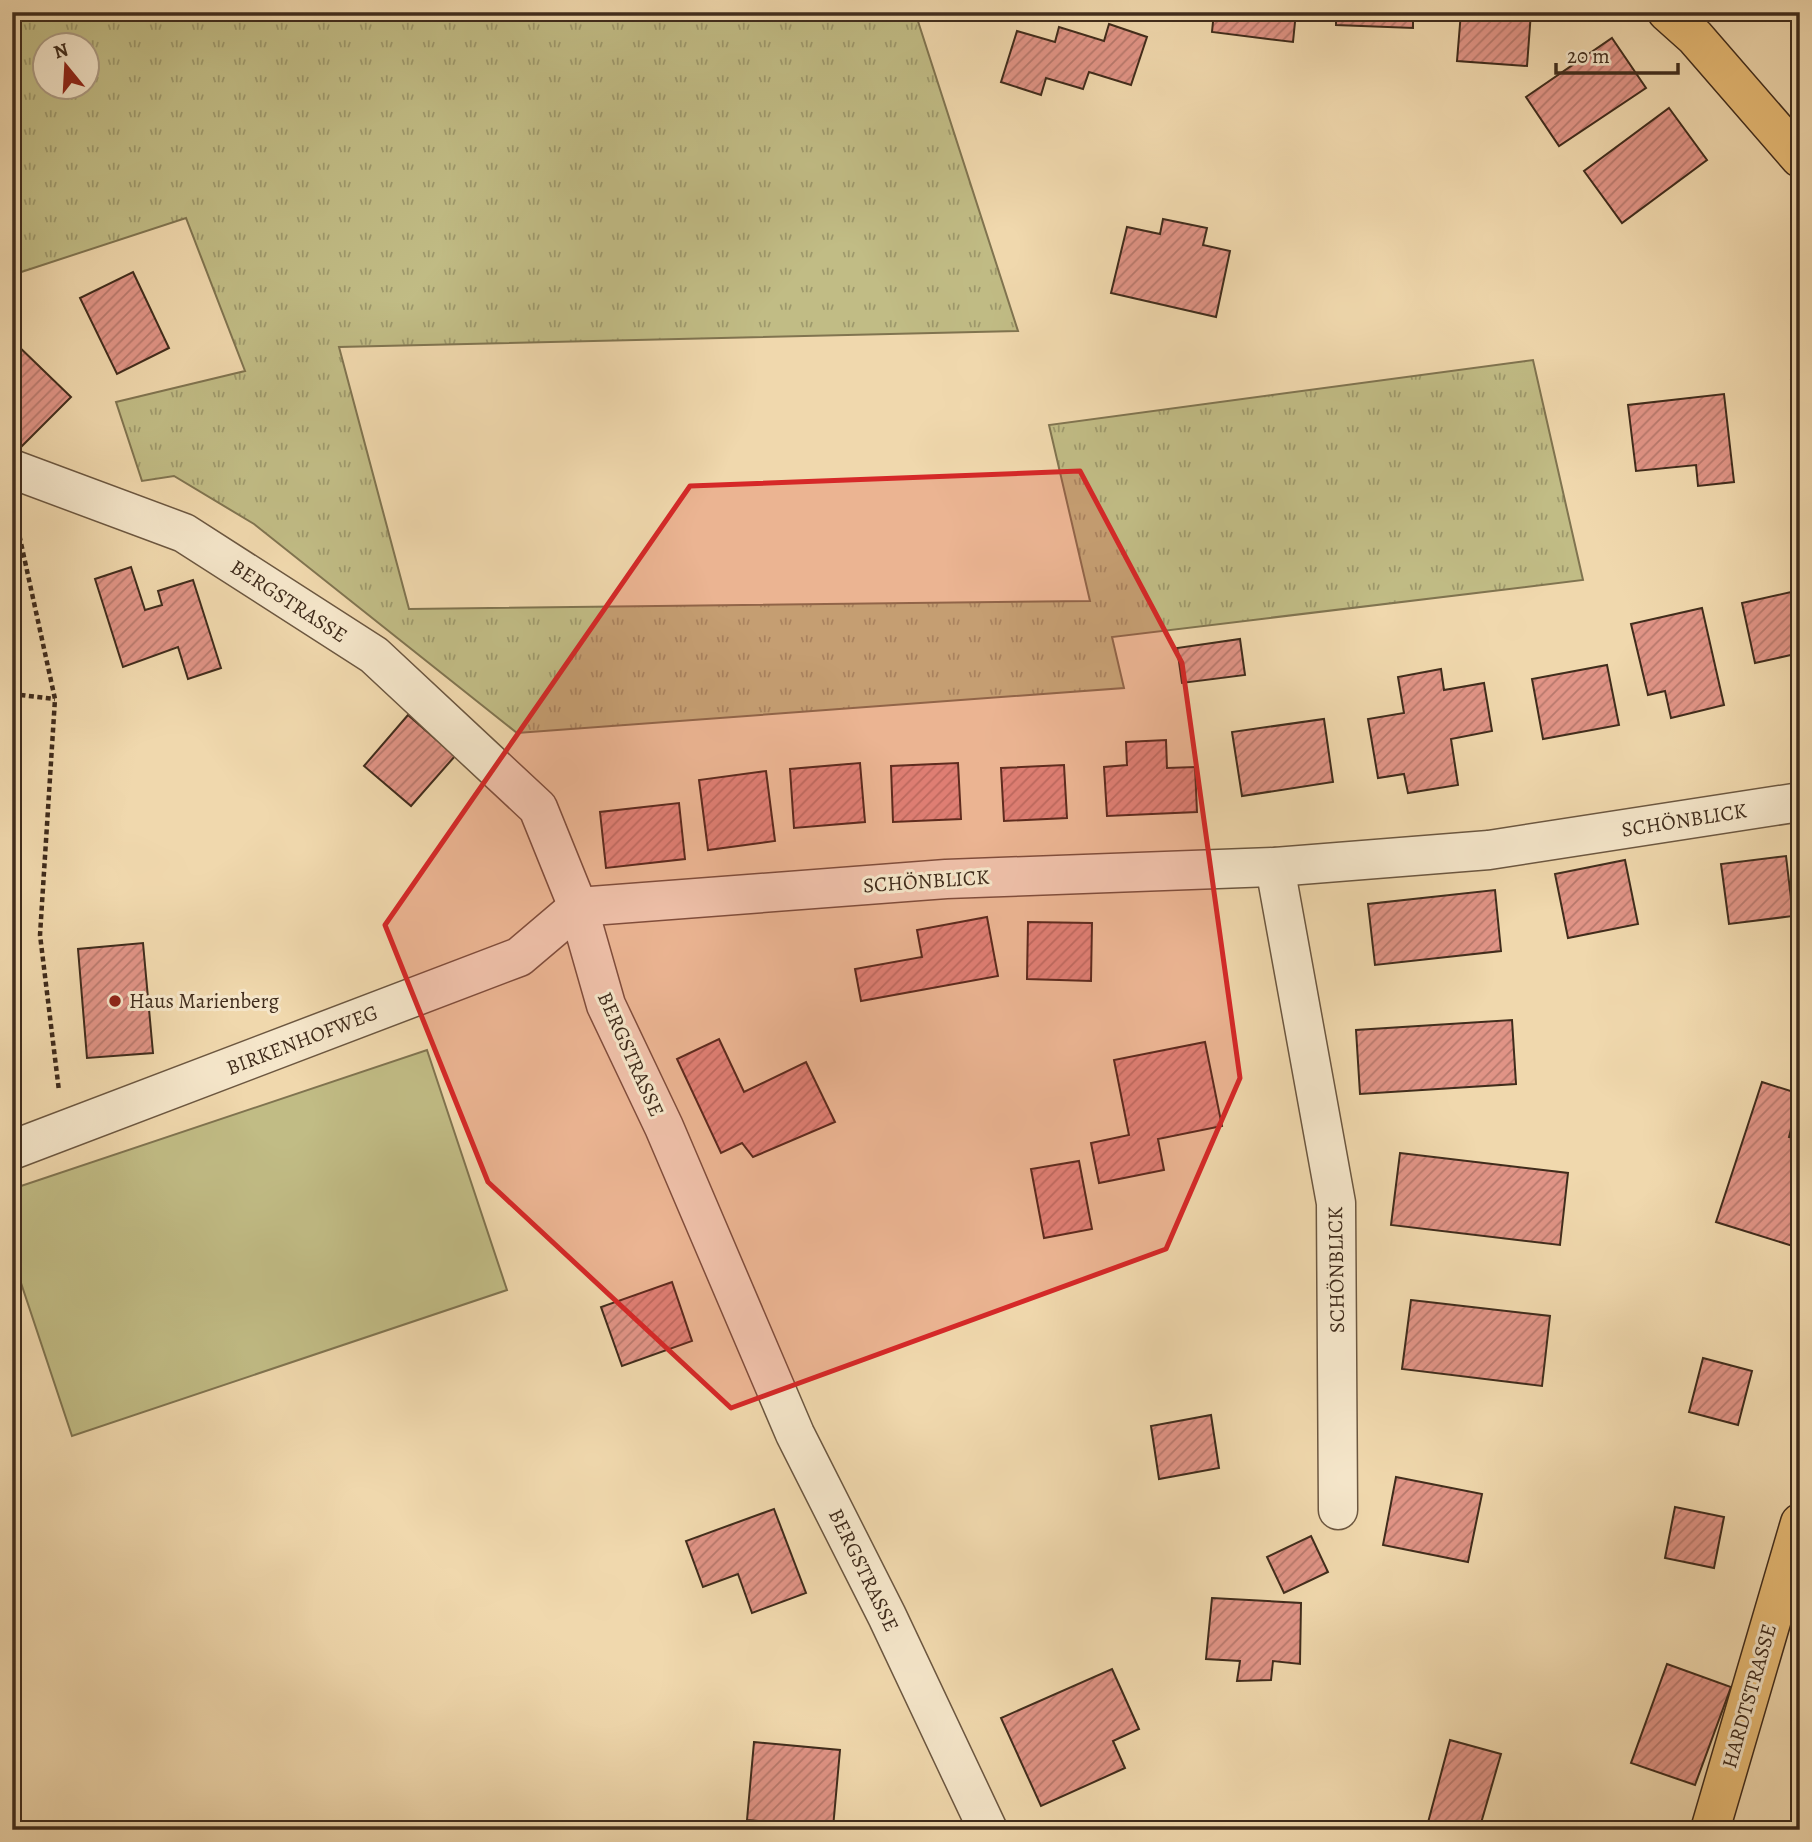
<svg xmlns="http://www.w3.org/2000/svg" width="1812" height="1842" font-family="Alegreya,serif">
<defs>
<pattern id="grass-tufts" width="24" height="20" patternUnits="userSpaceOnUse" patternTransform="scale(1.75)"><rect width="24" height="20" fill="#c1bc85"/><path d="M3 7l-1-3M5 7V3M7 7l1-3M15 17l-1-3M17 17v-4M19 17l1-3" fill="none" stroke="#9e996c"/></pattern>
<pattern id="building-hatch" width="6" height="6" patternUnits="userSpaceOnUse" patternTransform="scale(1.75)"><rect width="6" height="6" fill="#e19486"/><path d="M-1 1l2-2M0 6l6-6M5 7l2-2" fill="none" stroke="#b8796d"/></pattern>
</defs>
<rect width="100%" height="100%" fill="#f0d8ad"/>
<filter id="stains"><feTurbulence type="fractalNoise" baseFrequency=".00286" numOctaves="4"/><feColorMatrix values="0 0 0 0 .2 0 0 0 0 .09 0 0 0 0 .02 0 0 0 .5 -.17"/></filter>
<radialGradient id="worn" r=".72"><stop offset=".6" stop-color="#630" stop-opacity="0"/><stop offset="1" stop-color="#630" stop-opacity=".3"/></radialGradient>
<path fill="url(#grass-tufts)" stroke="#807450" stroke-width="2" fill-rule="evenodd" d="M 12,12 L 915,12 L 1018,331 L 339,347 L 409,609 L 1090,601 L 1049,425 L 1533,360 L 1583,580 L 1112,637 L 1124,688 L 517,733 L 254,524 L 174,476 L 142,481 L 116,402 L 245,371 L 186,218 L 12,275 ZM 46,46 L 88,46 L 88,88 L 46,88 Z"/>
<path fill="#c1bc85" stroke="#807450" stroke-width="2" d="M 427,1050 L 507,1290 L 72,1436 L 12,1256 L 12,1189 Z"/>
<g fill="url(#building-hatch)" stroke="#402c1c" stroke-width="2">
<path d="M 1214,12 L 1296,12 L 1293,42 L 1212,32 Z"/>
<path d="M 1336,12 L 1413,12 L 1413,28 L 1336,25 Z"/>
<path d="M 1461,12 L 1531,12 L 1527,66 L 1457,61 Z"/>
<path d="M 1109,24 L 1147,37 L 1131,85 L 1089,72 L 1083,89 L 1046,78 L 1041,95 L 1001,82 L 1017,31 L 1055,42 L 1059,27 L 1104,41 Z"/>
<path d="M 1612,38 L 1646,88 L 1559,146 L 1526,97 Z"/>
<path d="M 1669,108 L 1707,160 L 1622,223 L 1584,171 Z"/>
<path d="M 1163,219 L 1207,228 L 1203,245 L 1230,251 L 1216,317 L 1111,293 L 1127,227 L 1160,234 Z"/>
<path d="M 133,272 L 169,348 L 117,374 L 80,298 Z"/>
<path d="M 12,340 L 71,397 L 15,453 L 12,450 Z"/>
<path d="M 1800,379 L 1800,436 L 1798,437 L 1791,380 Z"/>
<path d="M 1724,394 L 1734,482 L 1698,486 L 1696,465 L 1636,471 L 1628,405 Z"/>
<path d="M 131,567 L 145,610 L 162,605 L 158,591 L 193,580 L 221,668 L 188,679 L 178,647 L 123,667 L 95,579 Z"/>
<path d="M 1800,590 L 1800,653 L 1755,663 L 1742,603 Z"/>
<path d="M 1702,608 L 1724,705 L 1671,718 L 1665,691 L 1648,695 L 1631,624 Z"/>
<path d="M 1240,639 L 1245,675 L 1182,683 L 1177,648 Z"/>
<path d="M 1607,665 L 1619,725 L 1543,739 L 1532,679 Z"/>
<path d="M 1441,669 L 1444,690 L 1484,683 L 1492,731 L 1451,739 L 1458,785 L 1408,793 L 1404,774 L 1378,778 L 1368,719 L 1404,713 L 1398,677 Z"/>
<path d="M 408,715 L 455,756 L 411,806 L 364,766 Z"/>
<path d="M 1324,719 L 1333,782 L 1242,796 L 1232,732 Z"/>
<path d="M 1166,740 L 1167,768 L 1195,767 L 1197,812 L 1107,816 L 1104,767 L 1127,765 L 1126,742 Z"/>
<path d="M 860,763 L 865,822 L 794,828 L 790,769 Z"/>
<path d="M 958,763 L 961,819 L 893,822 L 891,766 Z"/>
<path d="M 1064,765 L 1067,818 L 1004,821 L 1001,768 Z"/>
<path d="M 766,771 L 775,841 L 708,850 L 699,780 Z"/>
<path d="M 679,803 L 685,859 L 606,868 L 600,812 Z"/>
<path d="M 1786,856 L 1793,916 L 1729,924 L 1721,864 Z"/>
<path d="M 1625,860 L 1638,924 L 1568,938 L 1555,874 Z"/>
<path d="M 1495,890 L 1501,951 L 1375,965 L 1368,904 Z"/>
<path d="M 987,917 L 998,976 L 861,1001 L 855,969 L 922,957 L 917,930 Z"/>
<path d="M 1028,922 L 1092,923 L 1091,981 L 1027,979 Z"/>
<path d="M 143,943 L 153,1053 L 87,1058 L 78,949 Z"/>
<path d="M 1512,1020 L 1516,1084 L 1360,1094 L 1356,1030 Z"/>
<path d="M 719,1039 L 744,1092 L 806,1062 L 835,1122 L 753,1157 L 742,1143 L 721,1153 L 677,1059 Z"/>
<path d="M 1205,1042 L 1222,1126 L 1158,1139 L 1164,1170 L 1099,1183 L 1091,1143 L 1129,1135 L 1114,1060 Z"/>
<path d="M 1762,1082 L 1800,1094 L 1789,1137 L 1800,1140 L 1799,1248 L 1716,1222 Z"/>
<path d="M 1400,1153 L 1568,1173 L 1560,1245 L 1391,1225 Z"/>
<path d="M 1079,1161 L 1092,1229 L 1044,1238 L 1031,1169 Z"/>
<path d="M 672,1282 L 692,1341 L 622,1366 L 601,1307 Z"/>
<path d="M 1411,1300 L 1550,1316 L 1542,1386 L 1402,1369 Z"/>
<path d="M 1703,1358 L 1752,1371 L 1738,1425 L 1689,1412 Z"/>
<path d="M 1211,1415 L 1219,1468 L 1159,1479 L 1151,1426 Z"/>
<path d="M 1396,1477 L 1482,1494 L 1468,1562 L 1383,1545 Z"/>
<path d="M 1675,1507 L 1724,1517 L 1714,1568 L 1665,1558 Z"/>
<path d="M 774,1509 L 806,1593 L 752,1613 L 738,1574 L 703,1587 L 686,1541 Z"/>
<path d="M 1311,1536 L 1328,1572 L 1284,1593 L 1267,1557 Z"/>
<path d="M 1212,1598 L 1301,1603 L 1300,1664 L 1273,1661 L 1271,1680 L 1237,1681 L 1240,1661 L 1206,1659 Z"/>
<path d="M 1667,1664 L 1731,1687 L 1695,1785 L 1631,1763 Z"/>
<path d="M 1112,1669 L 1139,1729 L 1113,1741 L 1125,1768 L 1041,1806 L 1001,1718 Z"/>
<path d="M 1450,1740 L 1501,1754 L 1479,1830 L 1426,1830 Z"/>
<path d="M 754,1742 L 840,1750 L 833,1828 L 747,1820 Z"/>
</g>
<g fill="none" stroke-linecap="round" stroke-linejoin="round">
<g stroke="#6c5740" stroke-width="41">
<g id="minor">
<path d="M 12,469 L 184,533 L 374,655 L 538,808 L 578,907 L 606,1005 L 664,1127 L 795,1434 L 887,1616 L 988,1830"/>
<path d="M 1275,867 L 1336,1203 L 1338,1510"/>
<path d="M 578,907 L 946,879 L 1275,867 L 1489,850 L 1800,802"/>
<path d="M 12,1150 L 519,957 L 578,907"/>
</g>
</g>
<g stroke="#402c1c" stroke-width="41">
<g id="major">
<path d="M 1667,12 L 1695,37 L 1800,158"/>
<path d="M 1710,1830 L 1800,1523"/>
</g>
</g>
<g stroke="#402c1c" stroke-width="4.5" stroke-dasharray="5 3.5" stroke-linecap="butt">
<path d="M 14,511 L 55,699 L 40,935 L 59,1091"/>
<path d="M 12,694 L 55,699"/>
</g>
<use href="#minor" stroke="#f5e6ca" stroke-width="38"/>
<use href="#major" stroke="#e8bc76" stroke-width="38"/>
</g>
<path fill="#d62828" fill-opacity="0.2" stroke="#d62828" stroke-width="5" stroke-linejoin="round" d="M 1080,471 L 1182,663 L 1240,1078 L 1166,1249 L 731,1408 L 488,1182 L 385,925 L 690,486 Z"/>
<circle fill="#8f2418" stroke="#f5e6ca" stroke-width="2.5" cx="115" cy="1001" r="7"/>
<g text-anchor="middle" stroke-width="6" stroke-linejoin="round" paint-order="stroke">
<g font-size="21" fill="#402c1c" stroke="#f5e6ca">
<text transform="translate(289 601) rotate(33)" y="7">BERGSTRASSE</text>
<text transform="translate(1684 820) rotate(-9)" y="7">SCHÖNBLICK</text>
<text transform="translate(926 881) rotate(-4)" y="7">SCHÖNBLICK</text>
<text transform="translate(302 1040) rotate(-21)" y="7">BIRKENHOFWEG</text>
<text transform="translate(631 1054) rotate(66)" y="7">BERGSTRASSE</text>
<text transform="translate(1336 1270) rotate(-91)" y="7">SCHÖNBLICK</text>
<text transform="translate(864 1570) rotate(64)" y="7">BERGSTRASSE</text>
<text transform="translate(1749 1696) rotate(-74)" y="7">HARDTSTRASSE</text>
</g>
<g font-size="21" fill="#402c1c" stroke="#f5e6ca" text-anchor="start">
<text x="129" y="1008">Haus Marienberg</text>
</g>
</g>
<rect width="1812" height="1842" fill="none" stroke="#f0d8ad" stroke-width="42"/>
<rect x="14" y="14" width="1784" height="1814" fill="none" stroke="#402c1c" stroke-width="3.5"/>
<rect x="21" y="21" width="1770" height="1800" fill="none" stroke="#402c1c" stroke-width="2"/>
<g transform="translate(66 66) rotate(342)"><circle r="33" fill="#f5e6ca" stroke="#ad9c84" stroke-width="2"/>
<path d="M0-5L12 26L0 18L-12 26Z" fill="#8f2418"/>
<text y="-10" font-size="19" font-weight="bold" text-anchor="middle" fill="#402c1c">N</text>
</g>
<path d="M1556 63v10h122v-10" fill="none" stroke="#402c1c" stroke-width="3.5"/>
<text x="1567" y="63" font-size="21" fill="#402c1c" stroke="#f5e6ca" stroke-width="5" paint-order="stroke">20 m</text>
<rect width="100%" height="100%" filter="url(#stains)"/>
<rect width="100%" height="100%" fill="url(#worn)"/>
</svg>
